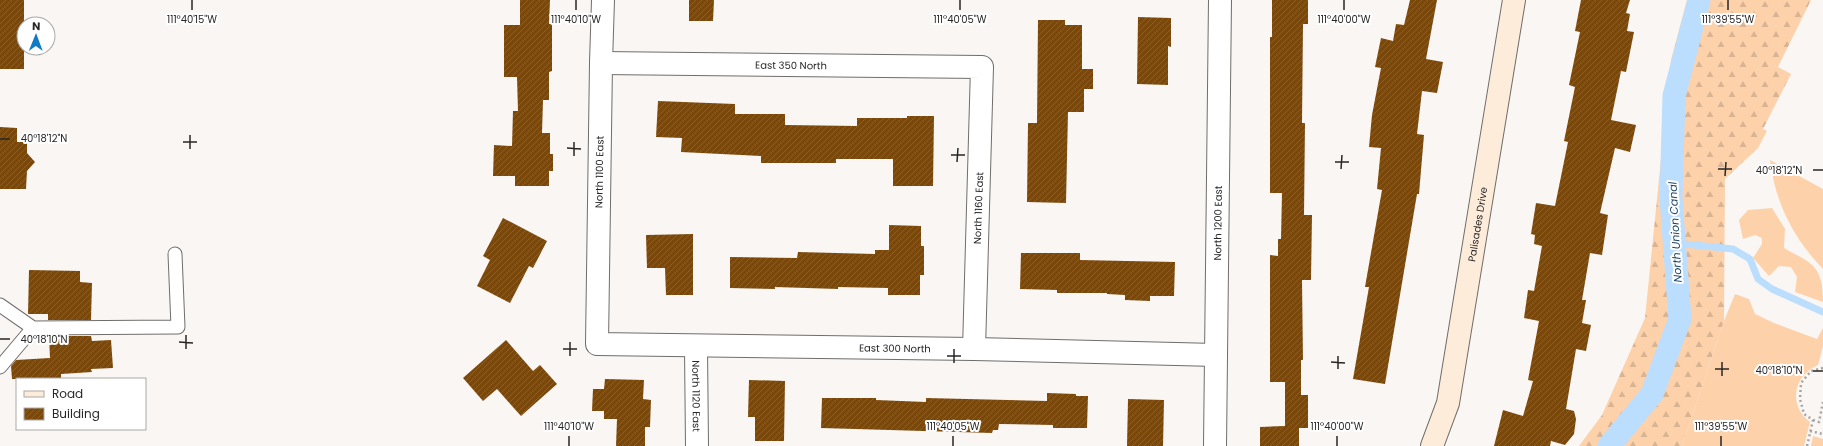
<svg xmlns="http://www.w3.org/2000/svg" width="1823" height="446" font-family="Poppins,sans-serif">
<defs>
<pattern id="forest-firs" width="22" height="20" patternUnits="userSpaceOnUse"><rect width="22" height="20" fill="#fdd2ab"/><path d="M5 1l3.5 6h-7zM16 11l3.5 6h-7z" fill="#d9b493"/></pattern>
<pattern id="building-hatch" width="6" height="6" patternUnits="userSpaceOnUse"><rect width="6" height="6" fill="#7b480b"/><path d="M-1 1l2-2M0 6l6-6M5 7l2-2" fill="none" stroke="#88602f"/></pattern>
</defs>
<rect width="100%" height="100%" fill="#f9f6f3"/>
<g fill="#fdd2ab">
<path d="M 1770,160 L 1823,189 L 1823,269 C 1793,238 1775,202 1770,160 Z"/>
<path d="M 1772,208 L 1785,229 L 1784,248 C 1792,253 1804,258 1811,264 C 1822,273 1823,289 1823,302 L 1795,292 L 1797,277 L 1791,267 L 1779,266 L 1769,276 L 1753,258 L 1762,244 L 1762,238 L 1755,235 L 1743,239 L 1739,220 L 1748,210 Z"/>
<path d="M 1735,294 L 1749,299 L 1755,314 L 1774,323 L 1817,339 L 1823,328 L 1823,346 L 1818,365 C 1793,376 1788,405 1810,422 L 1804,446 L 1682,446 L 1724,321 Z"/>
<path d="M 1813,436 L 1823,439 L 1823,446 L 1811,446 Z"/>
</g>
<path fill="url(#forest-firs)" d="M 1687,0 L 1811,0 L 1778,67 L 1791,74 L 1763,129 L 1767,131 L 1758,148 L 1725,179 L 1724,321 L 1682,446 L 1579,446 L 1602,415 L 1645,318 L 1671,60 Z"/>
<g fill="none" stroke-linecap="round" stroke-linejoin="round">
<path stroke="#bbddfe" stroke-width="7" d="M 1675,243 L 1733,249 L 1750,259 L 1758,279 L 1772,289 L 1823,312"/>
<path stroke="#bbddfe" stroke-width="23" d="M 1609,446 L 1652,394 L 1680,319 L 1671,198 L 1674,96 L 1699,0"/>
</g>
<g fill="url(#building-hatch)">
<rect x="0" y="0" width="24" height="69"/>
<path d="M 520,0 L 550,0 L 549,24 L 552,24 L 552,71 L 549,72 L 549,100 L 543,100 L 542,133 L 550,133 L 550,154 L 553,154 L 553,171 L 549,171 L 549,186 L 515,186 L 515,176 L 493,176 L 494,145 L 512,146 L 513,111 L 518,111 L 517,77 L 504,77 L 504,25 L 520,25 Z"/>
<path d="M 689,0 L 714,0 L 713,21 L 689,21 Z"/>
<path d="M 1272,0 L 1308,0 L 1308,24 L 1303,24 L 1302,123 L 1305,123 L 1304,215 L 1312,215 L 1311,280 L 1302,280 L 1303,360 L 1301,360 L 1301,395 L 1308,395 L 1308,428 L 1299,428 L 1299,446 L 1260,446 L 1260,427 L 1285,426 L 1285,382 L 1270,382 L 1270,255 L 1278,256 L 1278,239 L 1281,239 L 1282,193 L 1270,193 L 1270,37 L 1272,37 Z"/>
<path d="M 1410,0 L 1437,0 L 1426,59 L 1443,62 L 1437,93 L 1422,91 L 1417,134 L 1424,135 L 1419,194 L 1417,194 L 1385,384 L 1353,379 L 1369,287 L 1365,287 L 1382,190 L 1377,189 L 1381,148 L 1369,147 L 1372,115 L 1381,68 L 1375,67 L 1381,38 L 1393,41 L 1396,24 L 1404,25 Z"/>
<path d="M 1581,0 L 1630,0 L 1626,13 L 1630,14 L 1627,31 L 1634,32 L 1626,72 L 1621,71 L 1611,120 L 1636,125 L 1630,152 L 1615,148 L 1600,213 L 1608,215 L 1602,255 L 1590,253 L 1582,300 L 1586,300 L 1582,323 L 1591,325 L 1586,351 L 1576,349 L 1566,409 L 1574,411 L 1576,419 L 1574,434 L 1565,445 L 1551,441 L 1550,446 L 1494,446 L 1503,410 L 1523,416 L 1533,381 L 1528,380 L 1539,321 L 1524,318 L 1528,290 L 1534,291 L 1542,246 L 1534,244 L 1535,235 L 1531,234 L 1536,203 L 1555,206 L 1568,142 L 1564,141 L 1575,87 L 1569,85 L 1580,32 L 1575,31 Z"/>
<path d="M 1138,17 L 1171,18 L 1171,47 L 1168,46 L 1168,85 L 1137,84 Z"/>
<path d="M 1038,20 L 1065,20 L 1065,25 L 1082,25 L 1082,69 L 1093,69 L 1093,89 L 1084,89 L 1084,112 L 1068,112 L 1066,203 L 1027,202 L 1028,123 L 1037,123 Z"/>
<path d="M 658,101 L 735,104 L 735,114 L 785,114 L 785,125 L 857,126 L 857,118 L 907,118 L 907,116 L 934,116 L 933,186 L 893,186 L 893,159 L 836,159 L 836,163 L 761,163 L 761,156 L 681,152 L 682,138 L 656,137 Z"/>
<path d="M 0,127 L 17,128 L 17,142 L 27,142 L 27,153 L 35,162 L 27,171 L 26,189 L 0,189 Z"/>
<path d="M 503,218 L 547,241 L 533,268 L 529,266 L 510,303 L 477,286 L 490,260 L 483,256 Z"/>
<path d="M 889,225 L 921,226 L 921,246 L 924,246 L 924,275 L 920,275 L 920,295 L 888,295 L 888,288 L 838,287 L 838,289 L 775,287 L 775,289 L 730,288 L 730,257 L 796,258 L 797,258 L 798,252 L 875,254 L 875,250 L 889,250 Z"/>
<path d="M 693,234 L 693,295 L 666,295 L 665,268 L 647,268 L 646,235 Z"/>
<path d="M 1021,253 L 1080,253 L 1080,260 L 1175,262 L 1174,296 L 1150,296 L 1150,301 L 1125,300 L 1125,295 L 1107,294 L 1107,293 L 1057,293 L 1057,290 L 1020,289 Z"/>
<path d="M 29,270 L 80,271 L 80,282 L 92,283 L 91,320 L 48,320 L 48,314 L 28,314 Z"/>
<path d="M 49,336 L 91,336 L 92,341 L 111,340 L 113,368 L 91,369 L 92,372 L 61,374 L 61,379 L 12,379 L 11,366 L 16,360 L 50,358 Z"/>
<path d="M 506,340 L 533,371 L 540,365 L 557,384 L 521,416 L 497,389 L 483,401 L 463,378 Z"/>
<path d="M 605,379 L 644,380 L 643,399 L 651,400 L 650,427 L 645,427 L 645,446 L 616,446 L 617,419 L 604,419 L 604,411 L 592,411 L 593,389 L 604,389 Z"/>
<path d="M 749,380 L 785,381 L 784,441 L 755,441 L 755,417 L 748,417 Z"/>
<path d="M 1047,393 L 1076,394 L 1076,396 L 1088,396 L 1087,428 L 1053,428 L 1053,425 L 999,424 L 998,430 L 993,430 L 992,433 L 821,428 L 822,398 L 876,398 L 876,400 L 926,402 L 926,398 L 1047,401 Z"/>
<path d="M 1128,399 L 1164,400 L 1163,446 L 1127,446 Z"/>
</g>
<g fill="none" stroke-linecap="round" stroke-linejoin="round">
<g stroke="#706d6b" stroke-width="15">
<g id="lane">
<path d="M 0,305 L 33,328 L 178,327 L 175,254"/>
<path d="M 0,367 L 33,328"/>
</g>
</g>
<g stroke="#706d6b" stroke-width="24">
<g id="street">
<path id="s1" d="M 603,0 L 601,63 L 597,344 L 974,349 L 1216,355"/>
<path id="s2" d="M 601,63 L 982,67 L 974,349"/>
<path id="s3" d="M 696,347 L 697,446"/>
<path id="s4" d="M 1215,446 L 1220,0"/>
</g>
</g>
<g stroke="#706d6b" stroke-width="24">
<g id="secondary">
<path id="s5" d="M 1432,446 L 1448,403 L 1514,0"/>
</g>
</g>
<g stroke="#a7a5a3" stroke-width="2.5" stroke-dasharray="2 3" stroke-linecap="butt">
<path d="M 1813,420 L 1819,422 L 1823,402"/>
<path d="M 1810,431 L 1823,434"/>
<path d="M 1807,446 L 1813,420 L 1804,414 L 1800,399 L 1801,383 L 1811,371 L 1823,368"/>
</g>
<use href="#lane" stroke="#fff" stroke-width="13"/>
<use href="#street" stroke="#fff" stroke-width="22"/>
<use href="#secondary" stroke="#feecdb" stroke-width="22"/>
</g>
<path fill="none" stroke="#282726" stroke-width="1.5" d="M 192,10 L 192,0M 576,10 L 576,0M 960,10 L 960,0M 1344,10 L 1344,0M 1728,10 L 1728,0M 0,139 L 10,139M 183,142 L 197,142M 567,148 L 581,149M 190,149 L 190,135M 951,155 L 965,155M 574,156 L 574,142M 957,162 L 958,148M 1335,162 L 1349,162M 1341,169 L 1342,155M 1718,169 L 1732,169M 1813,170 L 1823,170M 1725,176 L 1726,162M 0,339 L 10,339M 179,342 L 193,343M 186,349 L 186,335M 563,349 L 577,349M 570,356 L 570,342M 947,356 L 961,356M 1331,362 L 1345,363M 954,363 L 954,349M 1338,369 L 1338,356M 1715,369 L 1729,369M 1813,371 L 1823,371M 1722,376 L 1722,362M 569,446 L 569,436M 953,446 L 953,436M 1337,446 L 1337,436M 1721,446 L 1721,436"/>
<g text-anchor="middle" stroke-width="4" stroke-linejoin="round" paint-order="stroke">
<g font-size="10" fill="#282726" stroke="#fff">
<text dy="4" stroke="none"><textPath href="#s2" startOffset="190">East 350 North</textPath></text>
<text transform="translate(599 172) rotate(-89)" y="4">North 1100 East</text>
<text transform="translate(978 208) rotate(-88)" y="4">North 1160 East</text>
<text dy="4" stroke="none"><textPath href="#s4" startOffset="223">North 1200 East</textPath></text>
<text dy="4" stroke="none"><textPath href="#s5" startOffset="227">Palisades Drive</textPath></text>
<text dy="4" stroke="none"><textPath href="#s1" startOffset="642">East 300 North</textPath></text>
<text dy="4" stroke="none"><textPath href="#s3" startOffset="49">North 1120 East</textPath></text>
</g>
<g font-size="11" font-style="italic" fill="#1a4367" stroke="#fff">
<text transform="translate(1675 232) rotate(-93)" y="4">North Union Canal</text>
</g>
</g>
<g font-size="10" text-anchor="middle" fill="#282726" stroke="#fff" stroke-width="4" stroke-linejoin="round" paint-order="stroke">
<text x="192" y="23">111°40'15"W</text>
<text x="576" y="23">111°40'10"W</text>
<text x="960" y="23">111°40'05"W</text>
<text x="1344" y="23">111°40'00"W</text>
<text x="1728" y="23">111°39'55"W</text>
<text x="44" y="142">40°18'12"N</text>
<text x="1779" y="174">40°18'12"N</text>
<text x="44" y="343">40°18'10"N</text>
<text x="1779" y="374">40°18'10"N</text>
<text x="569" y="430">111°40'10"W</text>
<text x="953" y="430">111°40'05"W</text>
<text x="1337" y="430">111°40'00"W</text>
<text x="1721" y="430">111°39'55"W</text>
</g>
<rect x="16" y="378" width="130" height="52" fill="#ffffff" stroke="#a9a9a8"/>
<rect x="24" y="391" width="20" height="6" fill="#feecdb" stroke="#a9a9a8"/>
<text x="52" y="398" font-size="12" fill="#282726">Road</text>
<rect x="24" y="408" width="20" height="12" fill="url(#building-hatch)" stroke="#a9a9a8"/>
<text x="52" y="418" font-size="12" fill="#282726">Building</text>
<g transform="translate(36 36) rotate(1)"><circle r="19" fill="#ffffff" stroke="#a9a9a8"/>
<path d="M0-3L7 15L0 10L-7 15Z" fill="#107ac4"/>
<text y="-6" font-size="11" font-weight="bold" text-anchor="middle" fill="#282726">N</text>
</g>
</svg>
